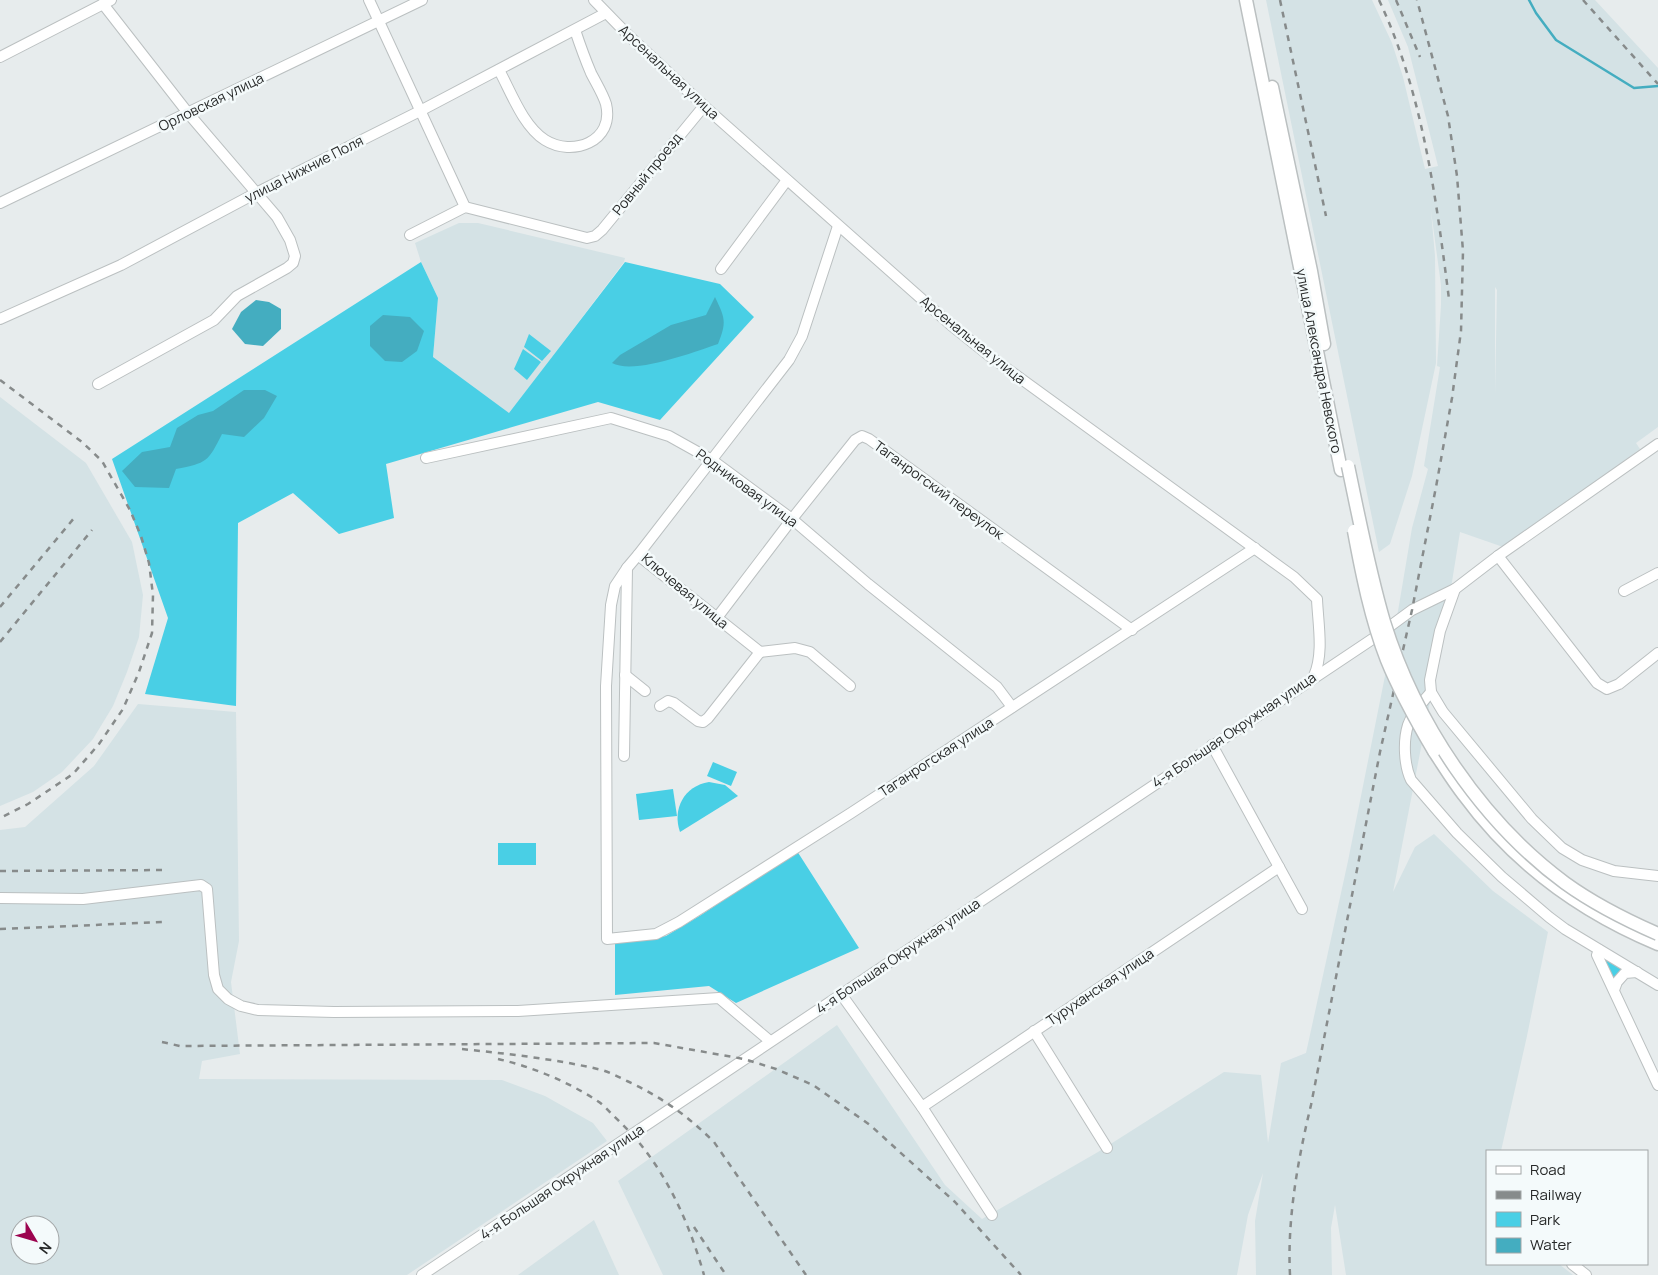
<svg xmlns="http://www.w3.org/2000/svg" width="1658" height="1275" font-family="Manrope,sans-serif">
<rect width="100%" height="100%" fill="#e7eced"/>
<g fill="#d4e2e5" fill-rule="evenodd">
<path d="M 1266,0 L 1372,0 L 1392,43 L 1403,77 L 1425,169 L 1438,166 L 1408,47 L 1388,0 L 1595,0 L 1658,68 L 1658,427 L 1636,443 L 1640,449 L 1506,548 L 1460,532 L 1446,619 L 1393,892 L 1415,847 L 1434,834 L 1493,891 L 1548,932 L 1527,1036 L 1501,1151 L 1487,1151 L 1487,1264 L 1559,1264 L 1573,1275 L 1346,1275 L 1335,1205 L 1331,1228 L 1332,1275 L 1256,1275 L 1255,1221 L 1263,1173 L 1248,1215 L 1237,1275 L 663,1275 L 618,1181 L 837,1025 L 945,1185 L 982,1219 L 1098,1152 L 1224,1072 L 1261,1075 L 1268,1143 L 1281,1063 L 1306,1053 L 1348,861 L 1398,611 L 1412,528 L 1428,469 L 1424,466 L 1440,367 L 1437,366 L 1441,305 L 1441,285 L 1431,211 L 1435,256 L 1436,363 L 1412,476 L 1390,544 L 1379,552 ZM 1495,287 L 1497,290 L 1495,394 Z"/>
<path d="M 459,223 L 478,223 L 625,258 L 624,262 L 509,414 L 433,357 L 438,298 L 421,262 L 415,243 Z"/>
<path d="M 0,397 L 86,463 L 132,542 L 143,595 L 139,637 L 127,672 L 113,706 L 93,739 L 62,772 L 33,792 L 0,806 Z"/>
<path d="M 138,704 L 236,712 L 239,941 L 231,982 L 240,1054 L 202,1061 L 199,1079 L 502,1080 L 545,1096 L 593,1123 L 607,1141 L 407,1275 L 0,1275 L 0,830 L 25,827 L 94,766 ZM 20,1225 L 50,1225 L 50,1255 L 20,1255 Z"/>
<path d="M 594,1220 L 619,1275 L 518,1275 Z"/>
</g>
<g fill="#49cfe5">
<path d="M 421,262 L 438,298 L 433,357 L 509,413 L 625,262 L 720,284 L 754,317 L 660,420 L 598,402 L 386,464 L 394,518 L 339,534 L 293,493 L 238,523 L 236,706 L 145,694 L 168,618 L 112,459 Z"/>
<path d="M 529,334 L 551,351 L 542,361 L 524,347 Z"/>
<path d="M 523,349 L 541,362 L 527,380 L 514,369 Z"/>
<path d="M 713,762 L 737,772 L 731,786 L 707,776 Z"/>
<path d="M 709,782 L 725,785 L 738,796 L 680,832 C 672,809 684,786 709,782 Z"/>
<path d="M 673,789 L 677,816 L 639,820 L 636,794 Z"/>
<rect x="498" y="843" width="38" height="22"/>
<path d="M 797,851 L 859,948 L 736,1003 L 709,986 L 615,995 L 615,943 L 640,941 L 666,936 L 701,915 Z"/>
<path d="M 1601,956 L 1622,969 L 1614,981 Z"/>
</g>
<g fill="#44adc0">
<path d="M 715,297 C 725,318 727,322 718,344 C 694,352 634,375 612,363 L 620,355 L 671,325 L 706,315 Z"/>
<path d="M 256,300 L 269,302 L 281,309 L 281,329 L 263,346 L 245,344 L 232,329 L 241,312 Z"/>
<path d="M 383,315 L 410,317 L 424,331 L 417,351 L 402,362 L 385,361 L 370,346 L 370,326 Z"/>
<path d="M 244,390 L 265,390 L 277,396 L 264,418 L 244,437 L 222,434 C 208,462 207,463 176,469 L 169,488 L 135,487 L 122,471 L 142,452 L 170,447 L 177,428 L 198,415 L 213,411 Z"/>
</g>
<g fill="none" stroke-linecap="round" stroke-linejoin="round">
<path stroke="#44adc0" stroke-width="2.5" d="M 1529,0 L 1536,13 L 1556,40 L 1634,88 L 1658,86"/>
<g stroke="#bbc0c1" stroke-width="12">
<g id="minor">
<path d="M 369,0 L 465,207"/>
<path d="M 594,0 L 628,35 L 704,106 L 951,325 L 991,357 L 1294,577 L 1317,599 C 1318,624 1324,653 1314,676"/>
<path d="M 0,57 L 111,0"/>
<path d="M 499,70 C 511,92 523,126 545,140 C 572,157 615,142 606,104 C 603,94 596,83 591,73 C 585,59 580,45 575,30"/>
<path d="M 0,203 L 422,0"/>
<path d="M 410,235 L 465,207 L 587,238 L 595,236 L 602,230 L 704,106"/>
<path d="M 721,269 L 787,180"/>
<path d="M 0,319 L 121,265 L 256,193 L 420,111 L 606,13"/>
<path d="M 98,384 L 214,320 L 237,296 L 287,268 L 293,263 L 295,256 L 290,240 L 277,217 L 188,113 L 103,4"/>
<path d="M 1658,444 L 1498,556 L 1455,589 L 1440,631 L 1430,680 L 1431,692 L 1443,712 L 1532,819 L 1562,848 L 1582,860 L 1614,871 L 1658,876"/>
<path d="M 426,458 L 611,418 L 669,436 L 712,460 L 792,519 L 868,584 L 997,687 L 1012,707"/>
<path d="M 1498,556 L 1597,683 L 1607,689 L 1619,684 L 1658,653"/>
<path d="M 627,568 L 615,586 L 611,605 L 606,686 L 607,939 L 656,934 L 679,922 L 851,813 L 1255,548"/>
<path d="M 1624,591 L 1658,573"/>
<path d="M 716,619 L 792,519 L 855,440 L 862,436 L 869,439 L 1132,630"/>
<path d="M 760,652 L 795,648 L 810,652 L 850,686"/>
<path d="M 625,675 L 645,691"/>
<path d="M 1431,692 C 1423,702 1412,713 1408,725 C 1403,741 1404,765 1411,780 L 1457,833 L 1502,877 L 1549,917 L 1565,929 L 1658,985"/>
<path d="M 660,706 L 668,701 L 674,703 L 698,721 L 703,722 L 708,718 L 760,652 L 638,555 L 789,360 L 802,336 L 838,226"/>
<path d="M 1212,745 L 1302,909"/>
<path d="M 624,756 L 627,568 L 638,555"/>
<path d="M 0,898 L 83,899 L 201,885 L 207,889 L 214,975 L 218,989 L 228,999 L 241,1006 L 258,1010 L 334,1012 L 518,1011 L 719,998 L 770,1041"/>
<path d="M 1599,950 L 1597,955 L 1658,1085"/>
<path d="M 1614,990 L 1617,982 L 1625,973 L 1637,972"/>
<path d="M 841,994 L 922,1107 L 1279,867"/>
<path d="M 1034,1031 L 1107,1148"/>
<path d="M 922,1107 L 992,1215"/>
<path d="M 1572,1264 L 1586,1275"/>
<path d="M 422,1275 L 1374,638 L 1412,610 L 1455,589"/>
</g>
</g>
<g stroke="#bbc0c1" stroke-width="15">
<g id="major">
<path d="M 1246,0 L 1341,470"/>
<path d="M 1272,87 L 1311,271 L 1324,344"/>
<path d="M 1434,751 C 1444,766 1453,781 1464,795 C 1514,863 1581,912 1658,944"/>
</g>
</g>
<use href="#minor" stroke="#fff" stroke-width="10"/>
<use href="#major" stroke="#fff" stroke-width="12"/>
<g stroke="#878b8b" stroke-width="2.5" stroke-dasharray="6 6" stroke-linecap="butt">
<path d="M 1280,0 L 1326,216"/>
<path d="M 1379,0 C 1423,93 1436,198 1449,299"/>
<path d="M 1396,0 L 1420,57"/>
<path d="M 1583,0 L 1658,84"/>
<path d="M 0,380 L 82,442 L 102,461 L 130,510 L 141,536 L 149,563 L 153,595 L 152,633 L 139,672 L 123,709 L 99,744 L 73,774 L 28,804 L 0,818"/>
<path d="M 0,607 L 75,517"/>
<path d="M 0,642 L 92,530"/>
<path d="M 0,871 L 168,870"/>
<path d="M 0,929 L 163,922"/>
<path d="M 162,1042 L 180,1046 L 654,1043 L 744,1059 L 776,1069 L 813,1085 L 870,1125 L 955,1202 L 1021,1275"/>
<path d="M 462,1049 C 509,1054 556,1059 602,1070 C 611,1073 619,1077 627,1081 C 660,1096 688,1116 714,1142 L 806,1275"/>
<path d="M 498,1059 C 533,1067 569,1082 599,1102 C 606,1107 612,1115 619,1121 C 662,1162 688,1218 704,1275"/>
<path d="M 694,1227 L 726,1275"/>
<path d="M 1290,1275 C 1287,1219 1298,1159 1311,1105 L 1380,752 L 1412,610 L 1436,487 L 1452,398 L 1461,331 L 1463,251 L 1457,176 L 1448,116 L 1417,0"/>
</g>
<g stroke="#bbc0c1" stroke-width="15" stroke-linecap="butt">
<g id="major-bridge">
<path d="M 1348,466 C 1359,518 1369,571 1384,622 C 1415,722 1481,821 1565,883 C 1594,904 1626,920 1658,934"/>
<path d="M 1354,531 C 1362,574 1371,619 1387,660 C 1400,692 1417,722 1434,751"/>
</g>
</g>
<use href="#major-bridge" stroke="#fff" stroke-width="12"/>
</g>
<g text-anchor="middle" stroke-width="5" stroke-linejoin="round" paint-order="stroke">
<g font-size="14" fill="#272929" stroke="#f4fafb">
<text transform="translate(669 72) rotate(43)" y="5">Арсенальная улица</text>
<text transform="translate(211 102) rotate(-26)" y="5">Орловская улица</text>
<text transform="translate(304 169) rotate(-27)" y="5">улица Нижние Поля</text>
<text transform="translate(647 174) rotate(-51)" y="5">Ровный проезд</text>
<text transform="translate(973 340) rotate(39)" y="5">Арсенальная улица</text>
<text transform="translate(1319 361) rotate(79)" y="5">улица Александра Невского</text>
<text transform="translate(747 488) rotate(36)" y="5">Родниковая улица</text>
<text transform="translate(939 490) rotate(36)" y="5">Таганрогский переулок</text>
<text transform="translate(685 591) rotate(40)" y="5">Ключевая улица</text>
<text transform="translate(1234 730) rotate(-34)" y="5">4-я Большая Окружная улица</text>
<text transform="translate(936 757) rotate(-33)" y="5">Таганрогская улица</text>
<text transform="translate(898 956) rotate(-34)" y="5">4-я Большая Окружная улица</text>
<text transform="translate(1100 987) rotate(-34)" y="5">Туруханская улица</text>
<text transform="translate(562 1182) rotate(-34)" y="5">4-я Большая Окружная улица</text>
</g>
</g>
<rect x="1486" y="1150" width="162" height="115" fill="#f4fafb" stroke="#a2a6a7"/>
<rect x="1496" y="1166" width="25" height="8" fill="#ffffff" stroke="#a2a6a7"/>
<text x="1530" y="1175" font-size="15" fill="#272929">Road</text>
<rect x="1496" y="1191" width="25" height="8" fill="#878b8b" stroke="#a2a6a7"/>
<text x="1530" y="1200" font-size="15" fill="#272929">Railway</text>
<rect x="1496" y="1212" width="25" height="15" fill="#49cfe5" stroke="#a2a6a7"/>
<text x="1530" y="1225" font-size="15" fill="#272929">Park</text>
<rect x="1496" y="1238" width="25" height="15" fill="#44adc0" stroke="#a2a6a7"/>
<text x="1530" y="1250" font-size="15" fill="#272929">Water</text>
<g transform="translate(35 1240) rotate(128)"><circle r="24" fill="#f4fafb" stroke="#a2a6a7"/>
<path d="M0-4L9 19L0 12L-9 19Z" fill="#9c044f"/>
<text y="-8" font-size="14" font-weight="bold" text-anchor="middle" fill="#272929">N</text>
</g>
</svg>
